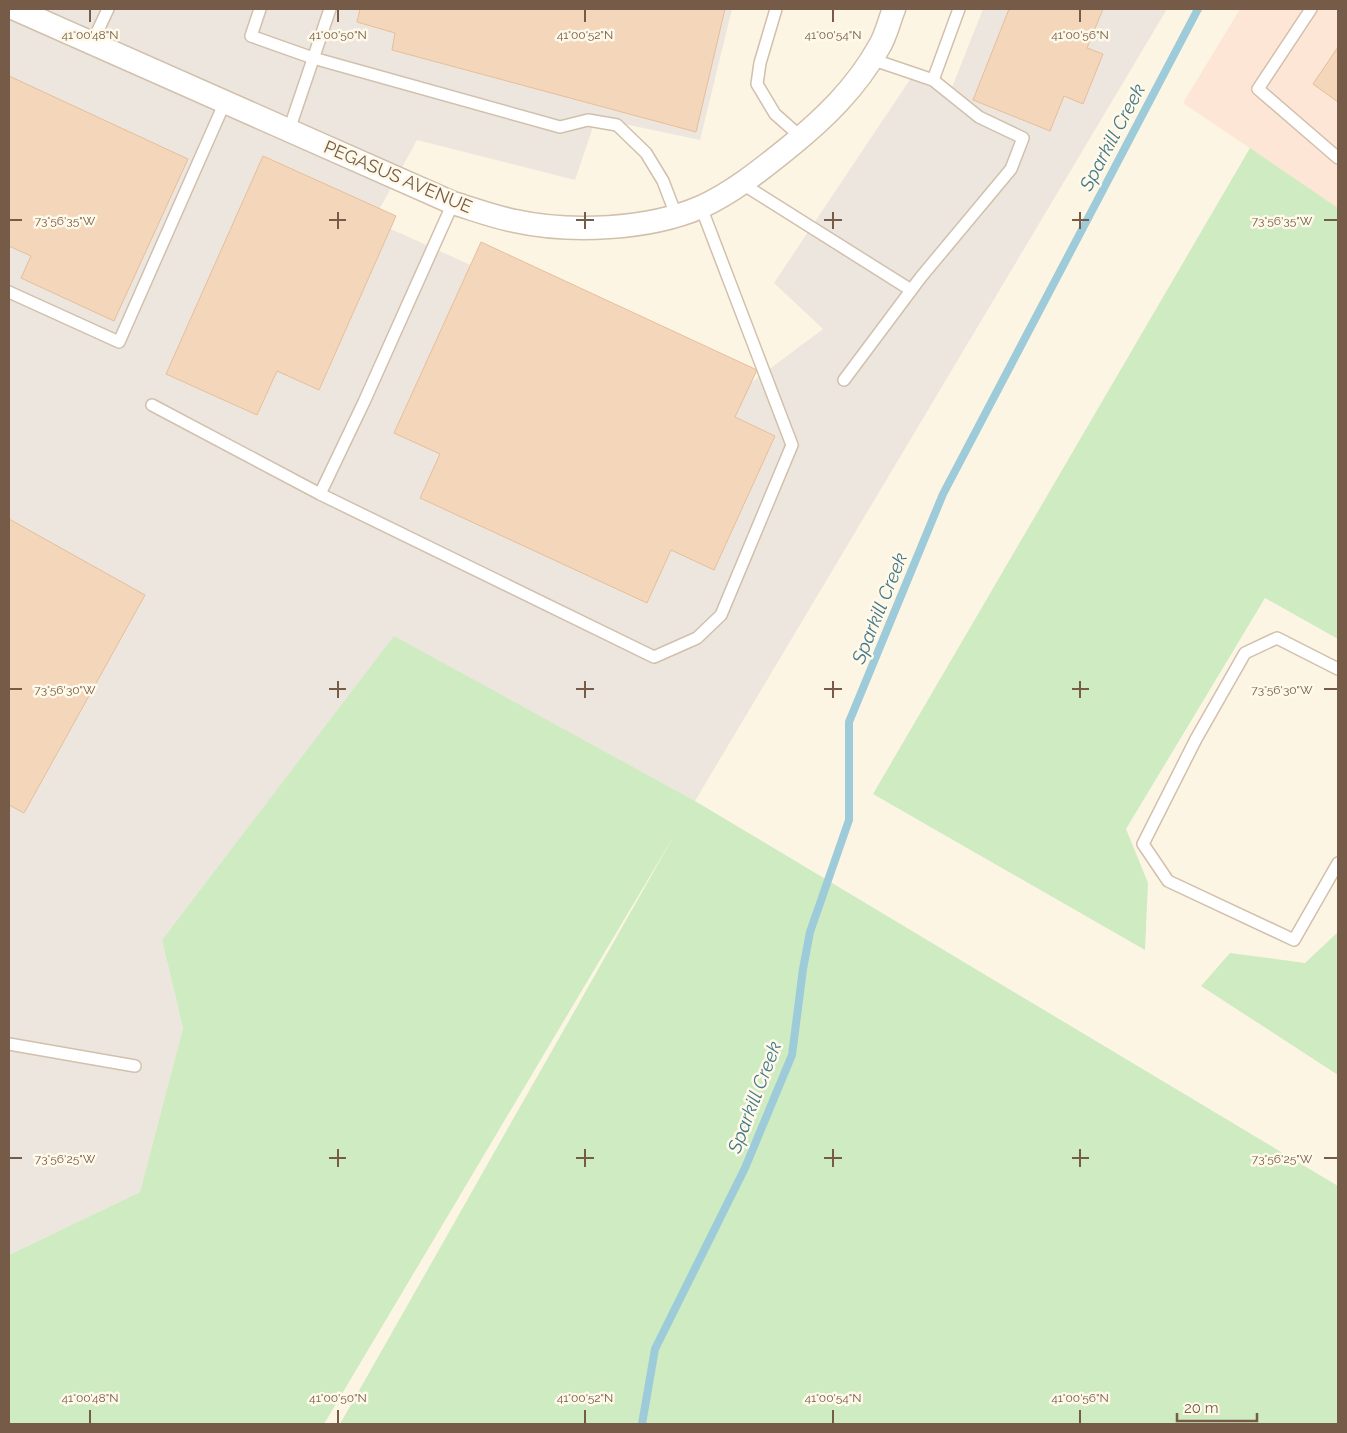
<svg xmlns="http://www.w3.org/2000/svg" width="1347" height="1433" font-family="Raleway,sans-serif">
<rect width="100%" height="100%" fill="#fdf5e3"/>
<path fill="#fee6d6" d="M 1240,9 L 1338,9 L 1338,208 L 1183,103 Z"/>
<path fill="#ece6de" d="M 9,9 L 732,9 L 700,140 L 596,118 L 575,180 L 417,140 L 373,221 L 744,388 L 823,329 L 774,283 L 913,75 L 951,90 L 983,9 L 1167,9 L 695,801 L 394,637 L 162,940 L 183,1028 L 140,1192 L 9,1255 Z"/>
<g fill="#ceebc1">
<path d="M 1250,148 L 1338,208 L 1338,639 L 1265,598 L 1126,829 L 1148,883 L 1145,950 L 873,794 Z"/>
<path d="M 394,636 L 695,801 L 1338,1186 L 1338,1424 L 340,1424 L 675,834 L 324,1424 L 9,1424 L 9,1255 L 140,1192 L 183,1028 L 162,940 Z"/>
<path d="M 1338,932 L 1338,1075 L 1201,986 L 1230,953 L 1305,963 Z"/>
</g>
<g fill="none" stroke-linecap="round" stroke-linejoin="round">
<path stroke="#9dcbda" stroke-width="8" d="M 642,1424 L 655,1349 L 745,1168 L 792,1055 L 803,969 L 810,932 L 849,820 L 849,722 L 943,494 L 1198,9"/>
</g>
<g fill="#f4d6ba" stroke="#e7be99">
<path d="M 360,9 L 725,9 L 696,132 L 392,50 L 395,33 L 357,22 Z"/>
<path d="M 1009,9 L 1103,9 L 1087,48 L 1103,54 L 1083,104 L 1064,96 L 1050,131 L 973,100 Z"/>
<path d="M 1338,47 L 1338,102 L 1313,84 Z"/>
<path d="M 9,76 L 188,159 L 114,321 L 21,278 L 31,256 L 9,246 Z"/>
<path d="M 263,156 L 396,216 L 319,390 L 277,371 L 257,415 L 166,374 Z"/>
<path d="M 481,242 L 757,370 L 735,417 L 775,436 L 714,570 L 671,550 L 647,603 L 420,498 L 440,454 L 394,433 Z"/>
<path d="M 9,519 L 145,595 L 24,813 L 9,805 Z"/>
</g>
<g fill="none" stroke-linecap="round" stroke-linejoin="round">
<g stroke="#d1c0ac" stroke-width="14">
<g id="service">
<path d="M 260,9 L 251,36 L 313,58 L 560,127 L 588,120 L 617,125 L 646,153 L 663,181 L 676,215"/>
<path d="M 776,9 L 760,63 L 757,84 L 775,114 L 801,137"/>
<path d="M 1311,9 L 1258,89 L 1338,158"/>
<path d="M 92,43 L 108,9"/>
<path d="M 933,80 L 959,9"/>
<path d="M 289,130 L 330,9"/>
<path d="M 741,183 L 911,290"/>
<path d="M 453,203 L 364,402 L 320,494 L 654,657 L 697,638 L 721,615 L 792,445 L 701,207"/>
<path d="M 9,292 L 119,342 L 225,102"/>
<path d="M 844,380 L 921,277 L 1011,169 L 1023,138 L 979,117 L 933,80 L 871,59"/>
<path d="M 152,405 L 320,494"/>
<path d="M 1338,669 L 1277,638 L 1245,653 L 1196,739 L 1143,844 L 1168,881 L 1294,940 L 1338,863"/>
<path d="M 9,1044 L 135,1066"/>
</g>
</g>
<g stroke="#d1c0ac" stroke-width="25">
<path id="minor" d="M 15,9 L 453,203 C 473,209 494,217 515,221 C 570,233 648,230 701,207 C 732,193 762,169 788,148 C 824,119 856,88 879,47 C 886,36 889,21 894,9"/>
</g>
<use href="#service" stroke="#fff" stroke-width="11"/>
<use href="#minor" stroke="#fff" stroke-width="22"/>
</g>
<path fill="none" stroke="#765c48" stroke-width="2" d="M 90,10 L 90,22M 338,10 L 338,22M 585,10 L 585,22M 833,10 L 833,22M 1080,10 L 1080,22M 338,212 L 338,229M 585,212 L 585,229M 833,212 L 833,229M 1080,212 L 1080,229M 10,220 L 22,220M 329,220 L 346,220M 576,220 L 594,220M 824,220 L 842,220M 1072,220 L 1089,220M 1324,220 L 1337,220M 338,681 L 338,698M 585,681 L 585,698M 833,681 L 833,698M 1080,681 L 1080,698M 10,689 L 22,689M 329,689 L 346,689M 576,689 L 594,689M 824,689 L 842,689M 1072,689 L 1089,689M 1324,689 L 1337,689M 338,1149 L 338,1167M 585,1149 L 585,1167M 833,1149 L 833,1167M 1080,1149 L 1080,1167M 10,1158 L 22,1158M 329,1158 L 346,1158M 576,1158 L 594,1158M 824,1158 L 842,1158M 1072,1158 L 1089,1158M 1324,1158 L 1337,1158M 90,1410 L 90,1423M 338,1410 L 338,1423M 585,1410 L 585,1423M 833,1410 L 833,1423M 1080,1410 L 1080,1423"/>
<g text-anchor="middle" stroke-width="5" stroke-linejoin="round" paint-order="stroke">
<g font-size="18" fill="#765c48" stroke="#fff9ea">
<text transform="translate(398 177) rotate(23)" y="6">PEGASUS AVENUE</text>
</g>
<g font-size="19" font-style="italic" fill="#41788b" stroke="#fff9ea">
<text transform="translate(1112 137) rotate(-62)" y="7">Sparkill Creek</text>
<text transform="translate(879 608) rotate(-68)" y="7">Sparkill Creek</text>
<text transform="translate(754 1097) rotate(-69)" y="7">Sparkill Creek</text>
</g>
</g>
<g font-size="12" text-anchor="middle" fill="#765c48" stroke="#fff9ea" stroke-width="5" stroke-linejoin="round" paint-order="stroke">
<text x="90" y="39">41°00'48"N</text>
<text x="338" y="39">41°00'50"N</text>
<text x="585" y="39">41°00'52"N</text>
<text x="833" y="39">41°00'54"N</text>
<text x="1080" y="39">41°00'56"N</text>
<text x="1282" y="225">73°56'35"W</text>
<text x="65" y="225">73°56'35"W</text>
<text x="65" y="694">73°56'30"W</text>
<text x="1282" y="694">73°56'30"W</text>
<text x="65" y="1163">73°56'25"W</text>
<text x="1282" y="1163">73°56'25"W</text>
<text x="90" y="1402">41°00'48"N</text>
<text x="338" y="1402">41°00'50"N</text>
<text x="585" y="1402">41°00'52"N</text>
<text x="833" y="1402">41°00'54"N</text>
<text x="1080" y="1402">41°00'56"N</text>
</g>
<rect width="1347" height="1433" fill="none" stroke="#765c48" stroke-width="20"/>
<path d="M1177 1413v8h80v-8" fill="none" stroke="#765c48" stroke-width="2.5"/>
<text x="1184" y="1413" font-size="15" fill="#765c48" stroke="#fff9ea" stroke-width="4" paint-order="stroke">20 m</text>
</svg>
